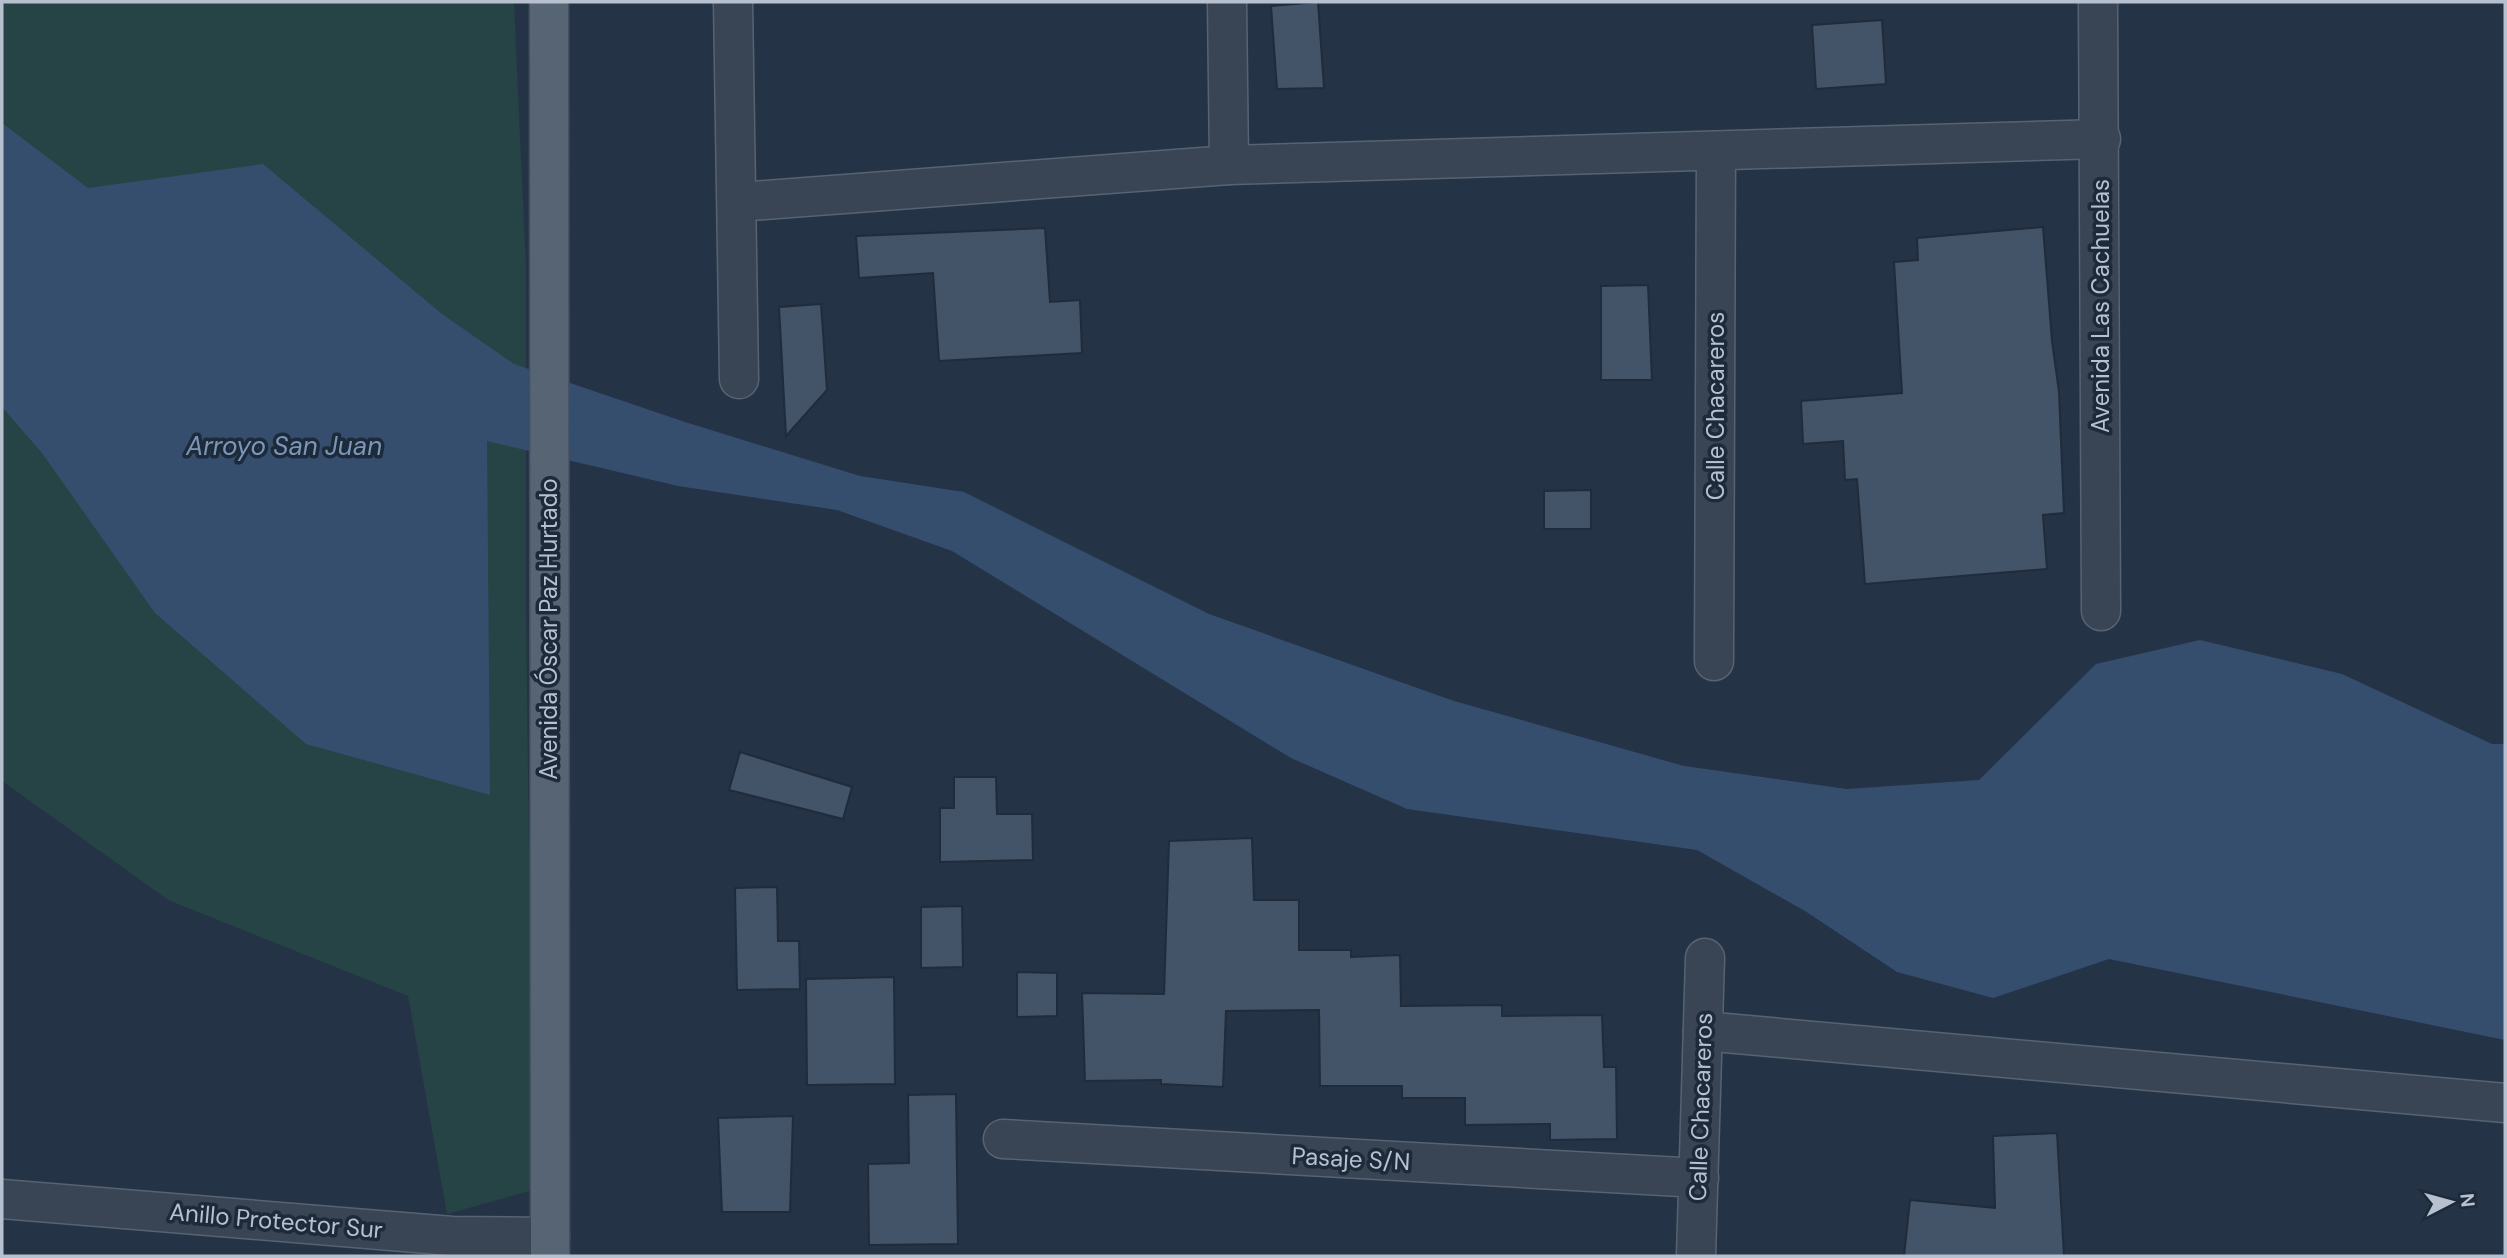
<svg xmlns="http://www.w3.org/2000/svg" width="2507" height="1258" font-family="'DM Sans',sans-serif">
<rect width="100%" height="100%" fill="#243345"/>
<path fill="#264346" d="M 2,2 L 514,2 L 526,266 L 526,606 L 533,1190 L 447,1214 L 408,996 L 168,900 L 2,781 Z"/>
<path fill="#364e6e" d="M 2,123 L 88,188 L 263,164 L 442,314 L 514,364 L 685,422 L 860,476 L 964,492 L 1209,614 L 1454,701 L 1684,766 L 1847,789 L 1979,780 L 2096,664 L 2200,640 L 2342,674 L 2492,744 L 2505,744 L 2505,1040 L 2109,959 L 1993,998 L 1897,972 L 1805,911 L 1697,850 L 1407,809 L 1291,758 L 952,551 L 837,510 L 678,486 L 487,441 L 490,795 L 306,744 L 155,613 L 42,453 L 2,407 Z"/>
<g fill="#435368" stroke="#202c3c" stroke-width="2">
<path d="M 1318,2 L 1324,88 L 1277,89 L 1271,6 Z"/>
<path d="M 1882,20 L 1886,84 L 1816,89 L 1812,25 Z"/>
<path d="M 2043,227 L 2052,341 L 2059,392 L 2064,513 L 2043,515 L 2047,569 L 1865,584 L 1857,479 L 1845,480 L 1843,441 L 1803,444 L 1801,401 L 1902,393 L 1894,262 L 1918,260 L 1917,238 Z"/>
<path d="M 1045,228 L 1050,302 L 1080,300 L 1082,353 L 939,361 L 933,273 L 859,278 L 856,236 Z"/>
<path d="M 1648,285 L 1652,380 L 1601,380 L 1601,286 Z"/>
<path d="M 821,304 L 827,390 L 786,436 L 779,307 Z"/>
<path d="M 1591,490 L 1591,529 L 1544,529 L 1544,491 Z"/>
<path d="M 740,752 L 852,787 L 843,819 L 729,790 Z"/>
<path d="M 954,777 L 996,777 L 997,814 L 1032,814 L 1033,860 L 940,862 L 940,808 L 954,808 Z"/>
<path d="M 1252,838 L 1254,900 L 1299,900 L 1299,950 L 1351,950 L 1351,957 L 1400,955 L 1401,1006 L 1502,1005 L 1502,1016 L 1602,1015 L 1604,1067 L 1616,1067 L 1617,1139 L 1550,1140 L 1550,1124 L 1465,1125 L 1465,1098 L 1402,1098 L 1402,1086 L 1320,1086 L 1319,1010 L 1226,1011 L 1223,1087 L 1161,1084 L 1161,1080 L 1085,1081 L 1082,993 L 1164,994 L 1169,841 Z"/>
<path d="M 777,887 L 778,941 L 799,941 L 800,989 L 737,990 L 735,888 Z"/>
<path d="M 962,906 L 963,967 L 921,968 L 921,907 Z"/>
<path d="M 1017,972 L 1057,973 L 1057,1016 L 1017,1017 Z"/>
<path d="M 894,977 L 895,1084 L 807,1085 L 806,979 Z"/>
<path d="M 956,1094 L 958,1244 L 869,1245 L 868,1164 L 909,1163 L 908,1095 Z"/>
<path d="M 793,1116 L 790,1212 L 722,1212 L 718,1118 Z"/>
<path d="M 2057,1133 L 2064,1256 L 1904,1256 L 1910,1200 L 1995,1208 L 1993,1136 Z"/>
</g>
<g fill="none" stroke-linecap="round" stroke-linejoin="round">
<g stroke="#586372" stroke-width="41">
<g id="minor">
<path d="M 733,2 L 739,379"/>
<path d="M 1227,2 L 1229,165"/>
<path d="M 2098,2 L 2101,611"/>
<path d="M 738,202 L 1229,165 L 2101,139"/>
<path d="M 1714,661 L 1716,151"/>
<path d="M 1703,1031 L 2505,1103"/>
<path d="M 1003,1139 L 1699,1178"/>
<path d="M 2,1199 L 452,1236 L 550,1237"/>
<path d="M 1696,1256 L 1705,958"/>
</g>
</g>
<g stroke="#434e5e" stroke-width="41">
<path id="primary" d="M 549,2 L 550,1256"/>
</g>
<use href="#minor" stroke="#394554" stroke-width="38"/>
<use href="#primary" stroke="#576474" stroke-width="38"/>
</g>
<g text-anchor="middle" stroke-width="7" stroke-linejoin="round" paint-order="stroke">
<g font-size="24" fill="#b7c0ce" stroke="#1d2a3a">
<text transform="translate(2101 306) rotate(-90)" y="8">Avenida Las Cachuelas</text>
<text transform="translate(1716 406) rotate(-90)" y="8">Calle Chacareros</text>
<text transform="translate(549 629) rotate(-90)" y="8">Avenida Óscar Paz Hurtado</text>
<text transform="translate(1701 1107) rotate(-88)" y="8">Calle Chacareros</text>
<text transform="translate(1351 1159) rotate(3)" y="8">Pasaje S/N</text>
<text transform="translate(276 1221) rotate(5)" y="8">Anillo Protector Sur</text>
</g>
<g font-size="26" font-style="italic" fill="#7b96b8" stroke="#1d2a3a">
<text x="284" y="455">Arroyo San Juan</text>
</g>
</g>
<rect width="2507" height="1258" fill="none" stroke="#b7c0ce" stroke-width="7"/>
<g transform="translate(2451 1202) rotate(84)" stroke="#1d2a3a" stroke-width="5" paint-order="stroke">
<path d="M0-5L12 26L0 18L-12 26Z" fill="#b7c0ce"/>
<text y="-10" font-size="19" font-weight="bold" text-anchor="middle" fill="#b7c0ce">N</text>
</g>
</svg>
